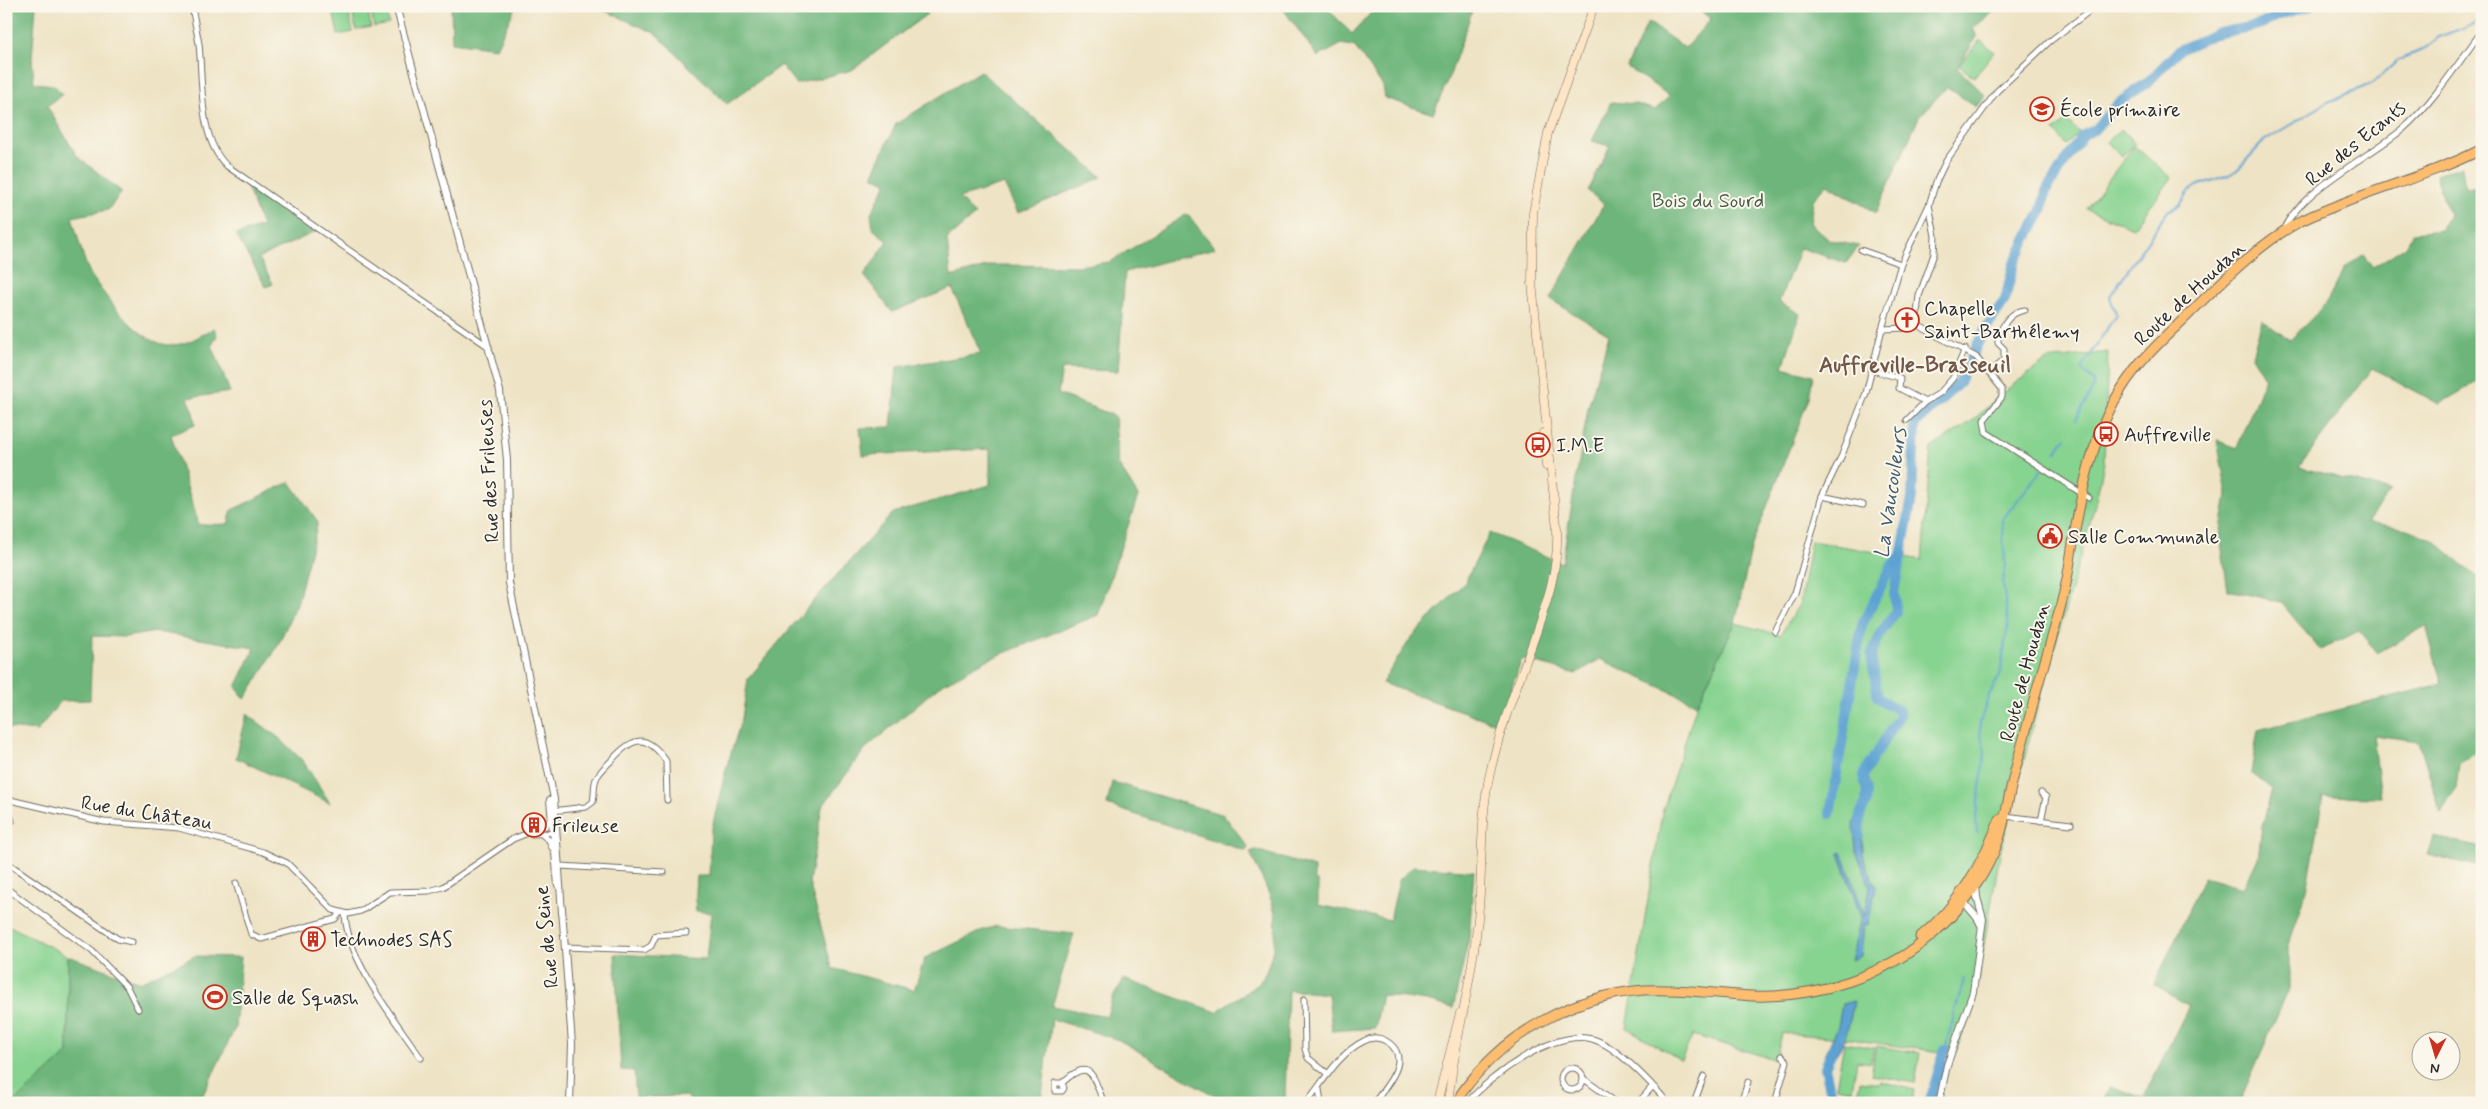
<svg xmlns="http://www.w3.org/2000/svg" width="2488" height="1109" font-family="Mynerve,sans-serif">
<rect width="100%" height="100%" fill="#fbf7ec"/>
<filter id="ink" filterUnits="userSpaceOnUse"><feTurbulence type="fractalNoise" baseFrequency=".02" numOctaves="2"/><feDisplacementMap in="SourceGraphic" scale="10" xChannelSelector="R" yChannelSelector="G"/><feConvolveMatrix kernelMatrix="1 2 1 2 8 2 1 2 1" color-interpolation-filters="sRGB"/></filter>
<filter id="wash" filterUnits="userSpaceOnUse"><feTurbulence type="fractalNoise" baseFrequency=".0096" numOctaves="4" result="noise"/><feDisplacementMap in="SourceGraphic" scale="20" xChannelSelector="R" yChannelSelector="G"/><feGaussianBlur stdDeviation="1.12" result="paint"/><feColorMatrix in="noise" values="0 0 0 0 0 0 0 0 0 0 0 0 0 0 0 0 0 1.4 0 .05"/><feComposite in="paint" operator="in"/></filter>
<g filter="url(#wash)">
<rect width="100%" height="100%" fill="#eee3c5"/>
<g fill="#87d390" stroke="#597f5e">
<path d="M 332,6 L 347,6 L 353,32 L 338,35 Z"/>
<path d="M 351,6 L 367,6 L 371,27 L 356,30 Z"/>
<path d="M 370,6 L 385,6 L 389,24 L 374,27 Z"/>
<path d="M 1980,40 L 1994,52 L 1974,77 L 1959,66 Z"/>
<path d="M 2066,120 L 2079,132 L 2067,145 L 2054,131 Z"/>
<path d="M 2121,129 L 2135,144 L 2121,157 L 2107,142 Z"/>
<path d="M 2134,146 L 2172,178 L 2133,228 L 2086,209 Z"/>
<path d="M 2108,352 L 2104,463 L 2096,501 L 2037,709 L 2001,849 L 1973,1006 L 1955,1054 L 1842,1038 L 1782,1033 L 1776,1060 L 1693,1035 L 1681,1060 L 1627,1028 L 1662,813 L 1697,704 L 1735,623 L 1780,635 L 1800,603 L 1811,541 L 1922,560 L 1931,448 L 1972,421 L 2006,390 L 2047,360 Z"/>
<path d="M 6,924 L 68,956 L 68,1053 L 13,1103 L 6,1103 Z"/>
<path d="M 1844,1043 L 1874,1048 L 1871,1063 L 1857,1061 L 1852,1090 L 1836,1087 Z"/>
<path d="M 1876,1046 L 1920,1053 L 1915,1083 L 1871,1075 Z"/>
<path d="M 1860,1081 L 1879,1084 L 1880,1081 L 1914,1090 L 1912,1103 L 1856,1103 Z"/>
</g>
<g fill="#6db57a" stroke="#4c7052">
<path d="M 6,6 L 36,6 L 32,58 L 34,83 L 54,85 L 63,94 L 47,106 L 77,156 L 122,192 L 108,210 L 72,217 C 77,233 83,261 91,275 C 106,298 142,347 172,345 C 188,345 201,335 214,328 L 217,335 L 212,345 L 230,392 L 188,398 L 193,410 L 195,425 L 171,435 L 199,525 L 228,524 L 232,510 L 290,482 L 318,522 L 297,604 L 276,649 L 245,699 L 236,687 L 255,648 L 156,632 L 125,637 L 92,636 L 90,700 L 61,701 L 37,731 L 6,728 Z"/>
<path d="M 451,6 L 516,6 L 496,48 L 452,42 Z"/>
<path d="M 594,6 L 924,6 L 927,14 L 852,70 L 796,84 L 781,65 L 727,104 L 655,33 Z"/>
<path d="M 1281,6 L 1325,6 L 1352,34 L 1377,6 L 1459,6 L 1472,11 L 1450,75 L 1433,114 L 1385,98 L 1383,86 L 1355,47 L 1342,44 L 1318,57 Z"/>
<path d="M 1694,6 L 2001,6 L 1973,28 L 1977,37 L 1957,68 L 1986,96 L 1976,107 L 1947,87 L 1919,117 L 1876,213 L 1827,184 L 1813,200 L 1810,223 L 1829,240 L 1859,246 L 1846,263 L 1800,248 L 1779,302 L 1800,314 L 1783,367 L 1813,375 L 1809,398 L 1752,545 L 1735,623 L 1697,704 L 1600,659 L 1576,674 L 1522,659 L 1498,724 L 1382,683 L 1411,638 L 1465,582 L 1490,533 L 1562,563 L 1588,408 L 1609,335 L 1550,299 L 1604,204 L 1588,191 L 1610,146 L 1592,141 L 1611,102 L 1636,104 L 1655,110 L 1670,96 L 1627,67 L 1648,22 L 1685,48 L 1711,19 Z"/>
<path d="M 980,71 L 1102,177 L 1018,213 L 1004,184 L 959,198 L 975,215 L 947,239 L 951,277 L 993,265 L 1078,266 L 1110,262 L 1187,214 L 1215,248 L 1125,272 L 1118,371 L 1062,369 L 1058,394 L 1115,416 L 1118,464 L 1138,496 L 1098,615 L 987,660 L 939,686 L 865,749 L 822,807 L 809,882 L 832,968 L 914,990 L 925,958 L 983,930 L 997,926 L 1074,934 L 1052,1006 L 1107,1016 L 1112,999 L 1124,979 L 1217,1012 C 1230,999 1252,993 1263,977 C 1272,964 1278,928 1275,913 C 1270,892 1258,871 1250,852 L 1256,850 L 1314,868 L 1314,879 L 1318,882 L 1318,905 L 1390,920 L 1399,880 L 1413,866 L 1474,871 L 1469,938 L 1453,1008 L 1427,1001 L 1382,995 L 1375,1028 L 1332,1031 L 1328,994 L 1288,990 L 1285,1103 L 1227,1103 L 1119,1040 L 1052,1019 L 1041,1103 L 692,1103 L 687,1096 L 636,1098 L 634,1071 L 621,1070 L 615,954 L 706,959 L 711,913 L 695,911 L 697,876 L 709,876 L 711,832 L 726,769 L 742,718 L 748,679 L 808,607 L 893,513 L 990,485 L 990,449 L 863,455 L 860,428 L 891,427 L 897,367 L 981,354 L 952,288 L 892,312 L 864,275 L 888,241 L 873,229 L 871,214 L 887,182 L 872,176 L 896,124 Z"/>
<path d="M 2462,166 L 2465,188 L 2479,188 C 2481,203 2485,216 2476,228 L 2482,235 L 2482,379 L 2439,404 L 2373,368 L 2299,467 L 2390,491 L 2367,522 L 2407,529 L 2434,540 L 2482,581 L 2482,747 L 2459,764 L 2456,788 L 2441,813 L 2419,741 L 2373,735 L 2381,797 L 2323,796 L 2306,890 L 2289,941 L 2289,989 L 2239,1103 L 2102,1103 L 2111,1086 L 2143,1098 L 2189,1006 L 2154,985 L 2204,877 L 2242,888 L 2258,858 L 2262,827 L 2272,789 L 2251,773 L 2258,730 L 2442,684 L 2426,626 L 2377,653 L 2359,631 L 2320,650 L 2281,602 L 2228,590 L 2220,536 L 2227,494 L 2217,440 L 2237,448 L 2265,377 L 2252,356 L 2262,320 L 2290,340 L 2325,305 L 2344,268 L 2363,255 L 2373,267 L 2406,246 L 2413,233 L 2441,230 L 2449,215 L 2436,175 Z"/>
<path d="M 246,184 L 315,232 L 259,258 L 273,284 L 266,287 L 236,235 L 262,226 Z"/>
<path d="M 247,714 L 279,738 L 303,761 L 330,803 L 236,758 Z"/>
<path d="M 1112,782 L 1224,815 L 1248,847 L 1246,851 L 1107,805 Z"/>
<path d="M 2433,837 L 2482,848 L 2482,867 L 2427,855 Z"/>
<path d="M 68,956 L 140,982 L 195,956 L 241,957 L 235,1028 L 199,1103 L 13,1103 L 68,1053 Z"/>
</g>
<g fill="#5da2d2" stroke="#44667e">
<path d="M 1864,821 L 1861,826 L 1864,860 L 1876,887 L 1868,925 L 1864,924 L 1861,956 L 1851,960 L 1861,917 L 1839,853 L 1842,852 L 1865,916 L 1870,886 L 1856,851 L 1853,822 Z"/>
<path d="M 1854,1001 C 1851,1016 1845,1050 1831,1059 L 1825,1055 L 1838,1026 L 1842,1004 Z"/>
</g>
<g fill="none" stroke-linecap="round" stroke-linejoin="round">
<g stroke="#5da2d2" stroke-width="2">
<path d="M 2076,420 L 2094,386 L 2094,381 L 2081,369 L 2116,315 C 2116,307 2110,304 2110,296 L 2168,211 L 2180,205 L 2189,191 L 2196,186 L 2229,175 L 2237,170 L 2265,140 L 2300,119 L 2328,102 L 2373,83 L 2397,61 L 2424,49 L 2439,37 L 2473,24 L 2482,17"/>
<path d="M 2056,452 L 2066,437"/>
<path d="M 1977,832 L 1976,815 L 1985,753 L 1980,731 L 1980,723 L 1989,695 L 2000,675 L 2008,624 L 2003,584 L 2005,564 L 2002,520 L 2042,469"/>
<path d="M 1945,1049 L 1964,979"/>
</g>
<g stroke="#5da2d2" stroke-width="10">
<path d="M 1830,814 L 1862,625 L 1891,566 L 1903,554"/>
<path d="M 1859,835 L 1860,815 L 1866,803 L 1867,792 L 1863,775 L 1899,716 L 1899,711 L 1878,698 L 1871,655 L 1882,631 L 1896,612 L 1894,592 L 1912,498 L 1915,424 L 1958,384 L 1983,333 L 2005,300 L 2014,263 L 2042,210 L 2046,191 L 2083,135 L 2094,130 L 2117,104 L 2148,82 L 2179,50 L 2215,34 L 2259,25 L 2282,14 L 2310,6"/>
<path d="M 1827,1103 L 1831,1094 L 1825,1067 L 1834,1047"/>
<path d="M 1929,1103 L 1945,1049"/>
</g>
</g>
</g>
<g filter="url(#ink)">
<g fill="none" stroke-linecap="round" stroke-linejoin="round">
<path stroke="#c7bea6" stroke-width="9" stroke-dasharray="9 4.5" stroke-linecap="butt" d="M 1455,1103 L 1461,1094"/>
<g stroke="#6f6b61" stroke-width="7">
<g id="minor">
<path d="M 192,6 C 194,19 197,32 199,44 C 203,81 198,139 227,166 L 489,347"/>
<path d="M 2284,228 C 2304,188 2369,157 2403,129 C 2431,105 2459,62 2482,31"/>
<path d="M 1861,250 L 1901,264"/>
<path d="M 1916,322 L 1919,296 L 1934,254 L 1935,236 L 1929,205 L 1936,182 L 1946,161 L 1997,91 L 2050,41 L 2096,6"/>
<path d="M 1916,322 L 1921,327 L 1976,357 L 2002,389 L 2002,397 L 1984,420 L 1986,432 L 2089,498"/>
<path d="M 1882,329 L 1905,328 L 1916,322"/>
<path d="M 1872,370 L 1900,378 L 1899,388 L 1925,402"/>
<path d="M 1988,373 L 2004,360 L 2004,349 L 1998,343 L 1998,339 C 2002,325 2009,312 2025,310"/>
<path d="M 1907,420 L 1925,402 L 1940,393 L 1953,378 L 1965,349"/>
<path d="M 1822,496 L 1863,505"/>
<path d="M 1775,632 L 1795,593 L 1822,496 L 1842,455 L 1866,393 L 1882,329 L 1901,264 L 1929,205"/>
<path d="M 6,799 L 104,822 L 179,828 L 263,852 L 287,863 L 333,910 L 348,914 L 361,911 L 390,892 L 429,891 L 443,887 L 513,839 L 546,826 L 551,818"/>
<path d="M 552,811 L 586,807 L 593,802 C 595,794 593,787 596,779 C 599,772 606,766 611,761 C 632,737 646,732 666,761 L 667,800"/>
<path d="M 6,813 L 10,815 L 12,821"/>
<path d="M 2005,816 L 2071,824"/>
<path d="M 2041,821 L 2046,797 L 2041,793"/>
<path d="M 532,834 L 548,833 L 555,830"/>
<path d="M 541,834 L 549,840 L 552,848"/>
<path d="M 6,862 L 118,939 L 132,942"/>
<path d="M 560,866 L 664,872"/>
<path d="M 236,883 L 251,934 L 261,939 L 335,919 L 340,913"/>
<path d="M 6,888 L 92,951 L 127,987 L 138,1009"/>
<path d="M 345,914 C 347,960 395,1020 421,1058"/>
<path d="M 565,947 L 644,950 L 651,946 L 656,935 L 686,933"/>
<path d="M 1304,999 L 1305,1049 L 1308,1058 L 1328,1074"/>
<circle cx="1572" cy="1079" r="11"/>
<path d="M 1584,1079 L 1617,1103"/>
<path d="M 1062,1083 L 1064,1088 L 1062,1091 L 1055,1091 L 1055,1083 L 1062,1083 C 1092,1055 1093,1078 1104,1103"/>
<path d="M 1319,1089 L 1321,1103"/>
<path d="M 1306,1103 C 1323,1082 1339,1053 1364,1041 C 1371,1037 1379,1037 1386,1041 C 1414,1058 1386,1086 1374,1103"/>
<path d="M 1467,1103 C 1491,1075 1554,1029 1592,1039 C 1616,1045 1652,1084 1668,1103"/>
<path d="M 1638,1103 L 1652,1087"/>
<path d="M 1694,1103 L 1704,1076"/>
<path d="M 1741,1103 L 1748,1082"/>
<path d="M 1775,1103 L 1787,1061 L 1782,1056"/>
</g>
</g>
<g stroke="#6f6b61" stroke-width="8">
<g id="tertiary">
<path d="M 396,6 L 500,391 L 507,460 L 509,583 L 554,799 L 562,913"/>
<path d="M 550,800 L 558,885"/>
<path d="M 1964,900 C 1968,911 1978,914 1981,926"/>
<path d="M 562,909 L 572,1044 L 570,1103"/>
<path d="M 1939,1103 L 1947,1065 L 1973,992 L 1983,919 L 1977,897 L 1976,886"/>
</g>
</g>
<g stroke="#6f6b61" stroke-width="9">
<g id="secondary">
<path d="M 1543,433 L 1546,466"/>
<path d="M 1437,1103 L 1460,1013"/>
<path d="M 1448,1103 C 1454,1044 1471,986 1477,927 C 1484,874 1478,821 1491,769 C 1501,724 1519,682 1534,639 C 1547,602 1559,568 1557,529 L 1532,283 L 1533,213 L 1548,133 L 1594,6"/>
</g>
</g>
<g stroke="#6f6b61" stroke-width="11">
<g id="primary">
<path d="M 1920,937 C 1959,905 1982,864 2000,819"/>
<path d="M 1461,1094 C 1504,1034 1570,996 1644,990 C 1681,988 1717,994 1753,996 C 1816,998 1885,976 1933,934 C 1961,910 1987,875 1999,839 C 2005,820 2008,799 2013,779 C 2020,751 2028,724 2035,696 C 2046,654 2062,611 2069,568 C 2079,502 2091,425 2134,371 C 2150,350 2170,333 2188,315 C 2220,283 2261,242 2301,221 C 2360,192 2424,179 2482,149"/>
</g>
</g>
<use href="#minor" stroke="#fff" stroke-width="5"/>
<use href="#tertiary" stroke="#fff" stroke-width="6"/>
<use href="#secondary" stroke="#fee5c5" stroke-width="8"/>
<use href="#primary" stroke="#fcbd6f" stroke-width="9"/>
</g>
</g>
<defs>
<g id="school-ring" transform="scale(1.25)"><circle r="9.5" fill="#fbf7ec" stroke="#c8321e" stroke-width="1.5"/><path d="M0-5L7-2L0 1L-7-2ZM-4 1L0 2.5L4 1V4Q0 6-4 4Z" fill="#c8321e"/></g>
<g id="church-ring" transform="scale(1.25)"><circle r="9.5" fill="#fbf7ec" stroke="#c8321e" stroke-width="1.5"/><path d="M-1.2-6h2.4v3.5h3.3v2.4h-3.3V6h-2.4V-.1h-3.3v-2.4h3.3Z" fill="#c8321e"/></g>
<g id="bus-ring" transform="scale(1.25)"><circle r="9.5" fill="#fbf7ec" stroke="#c8321e" stroke-width="1.5"/><path d="M-5-6H5V4H4V6H2V4H-2V6H-4V4H-5ZM-3.5-4V0h7V-4ZM-3.5 1.2v1.5H-2V1.2ZM2 1.2v1.5H3.5V1.2Z" fill="#c8321e"/></g>
<g id="civic-ring" transform="scale(1.25)"><circle r="9.5" fill="#fbf7ec" stroke="#c8321e" stroke-width="1.5"/><path d="M-.6-6.5H3V-4.5H.6V-3L4-1V1h2V6H-6V1h2V-1L-.6-3ZM-1.2 2.5V6h2.4V2.5Z" fill="#c8321e"/></g>
<g id="building-ring" transform="scale(1.25)"><circle r="9.5" fill="#fbf7ec" stroke="#c8321e" stroke-width="1.5"/><path d="M-4-6H4V6H1V3H-1V6H-4ZM-2.5-4.3h1.7v1.8h-1.7ZM.8-4.3h1.7v1.8H.8ZM-2.5-1h1.7V.8h-1.7ZM.8-1h1.7V.8H.8Z" fill="#c8321e"/></g>
<g id="stadium-ring" transform="scale(1.25)"><circle r="9.5" fill="#fbf7ec" stroke="#c8321e" stroke-width="1.5"/><path d="M0-5a6.5 5 0 1 0 0 10a6.5 5 0 1 0 0-10ZM-3.5-1.8h7v3.6h-7Z" fill="#c8321e"/></g>
</defs>
<g fill-rule="evenodd">
<use href="#school-ring" x="2042" y="109"/>
<use href="#church-ring" x="1907" y="320"/>
<use href="#bus-ring" x="2106" y="434"/>
<use href="#bus-ring" x="1538" y="445"/>
<use href="#civic-ring" x="2050" y="536"/>
<use href="#building-ring" x="534" y="825"/>
<use href="#building-ring" x="313" y="939"/>
<use href="#stadium-ring" x="215" y="997"/>
</g>
<g text-anchor="middle" stroke-width="4" stroke-linejoin="round" paint-order="stroke">
<g font-size="20" fill="#2b2b2b" stroke="#fbf7ec" text-anchor="start">
<text x="2060" y="116">École primaire</text>
<text x="1924" y="315">Chapelle<tspan x="1924" dy="23">Saint-Barthélemy</tspan></text>
<text x="2124" y="441">Auffreville</text>
<text x="1556" y="452">I.M.E</text>
<text x="2068" y="543">Salle Communale</text>
<text x="552" y="832">Frileuse</text>
<text x="330" y="946">Technodes SAS</text>
<text x="232" y="1004">Salle de Squash</text>
</g>
<g font-size="20" fill="#2b2b2b" stroke="#fbf7ec">
<text transform="translate(2355 143) rotate(-39)" y="7">Rue des Ecants</text>
<text transform="translate(2189 293) rotate(-43)" y="7">Route de Houdan</text>
<text transform="translate(488 471) rotate(-93)" y="7">Rue des Frileuses</text>
<text transform="translate(2024 672) rotate(-75)" y="7">Route de Houdan</text>
<text transform="translate(147 812) rotate(9)" y="7">Rue du Château</text>
<text transform="translate(546 937) rotate(-96)" y="7">Rue de Seine</text>
</g>
<g font-size="20" fill="#475d49" stroke="#fbf7ec">
<text x="1708" y="207">Bois du Sourd</text>
</g>
<g font-size="21" font-style="italic" fill="#3f5b6e" stroke="#fbf7ec">
<text transform="translate(1890 493) rotate(-82)" y="7">La Vaucouleurs</text>
</g>
<g font-size="22" font-weight="bold" fill="#72584a" stroke="#fbf7ec">
<text x="1915" y="372">Auffreville-Brasseuil</text>
</g>
</g>
<rect width="2488" height="1109" fill="none" stroke="#fbf7ec" stroke-width="25"/>
<g transform="translate(2436 1056) rotate(185)"><circle r="24" fill="#fbf7ec" stroke="#a8a59f"/>
<path d="M0-4L9 19L0 12L-9 19Z" fill="#c8321e"/>
<text y="-8" font-size="14" font-weight="bold" text-anchor="middle" fill="#2b2b2b">N</text>
</g>
</svg>
